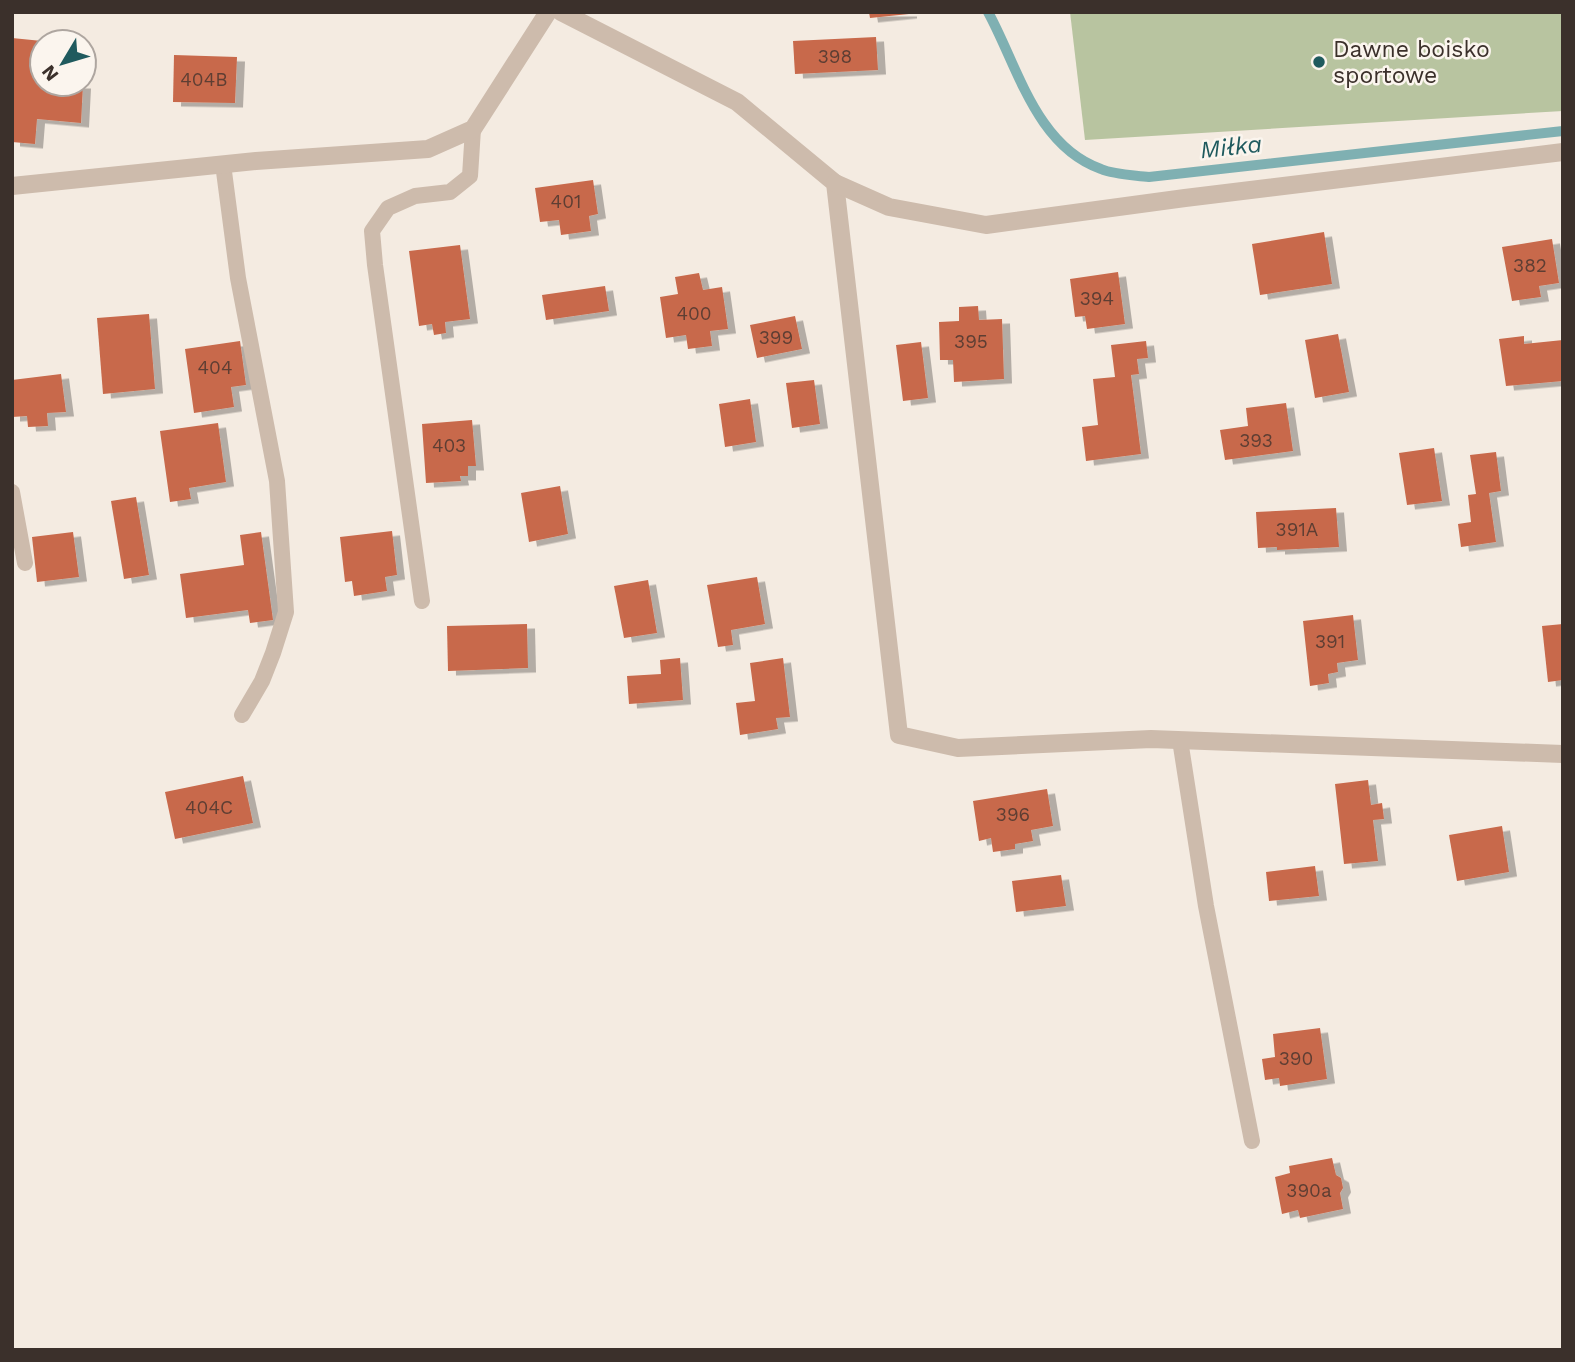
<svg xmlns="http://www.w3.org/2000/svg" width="1575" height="1362" font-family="'Work Sans',sans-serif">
<defs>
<filter id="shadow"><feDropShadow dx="8" dy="4.5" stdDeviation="0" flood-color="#0004"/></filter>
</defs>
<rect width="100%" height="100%" fill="#f4ebe1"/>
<!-- green -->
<polygon fill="#b8c4a0" points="1070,12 1563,12 1563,111 1085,140"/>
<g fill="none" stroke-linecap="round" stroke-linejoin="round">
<!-- stream -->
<path stroke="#7fb0b2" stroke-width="10" d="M988,12C1018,67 1036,146 1101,169C1115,175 1134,175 1149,177L1563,131"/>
</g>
<!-- building -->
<g fill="#c8694b" filter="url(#shadow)">
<polygon points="869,12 909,12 909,14 870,18"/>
<polygon points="876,37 878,70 795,74 793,41"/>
<polygon points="12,38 42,41 42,84 83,84 81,123 37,119 35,144 12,142"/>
<polygon points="174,55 237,57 235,103 173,102"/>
<polygon points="593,180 598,214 589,216 591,231 561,235 559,220 540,222 535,188"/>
<polygon points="1324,232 1332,284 1260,295 1252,244"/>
<polygon points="1552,239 1559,283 1539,286 1541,297 1512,301 1502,247"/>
<polygon points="460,245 470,319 445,322 446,333 434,335 432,324 419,326 409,251"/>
<polygon points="1118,272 1125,324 1087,329 1085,316 1075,317 1070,279"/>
<polygon points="699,273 703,290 722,287 728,329 710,331 712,346 688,349 686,335 666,338 660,297 678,294 675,277"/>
<polygon points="605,286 609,311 546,320 542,295"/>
<polygon points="978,306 979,320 1002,319 1004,379 954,382 953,360 940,360 939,322 959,321 959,307"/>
<polygon points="149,314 155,389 103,394 97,318"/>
<polygon points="795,316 802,349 757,358 750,325"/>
<polygon points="1338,334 1349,392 1315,398 1305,340"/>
<polygon points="1524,336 1524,344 1563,340 1563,381 1506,386 1499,339"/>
<polygon points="240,341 246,385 231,387 234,407 194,413 185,349"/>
<polygon points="1146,341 1148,358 1137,359 1139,374 1131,375 1141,454 1086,461 1082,427 1098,425 1093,379 1115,377 1111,345"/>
<polygon points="921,342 928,398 903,401 896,345"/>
<polygon points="61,374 66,412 47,413 48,426 28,427 27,416 12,417 12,380"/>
<polygon points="814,380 820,424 792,428 786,383"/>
<polygon points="750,399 756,442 725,447 719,404"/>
<polygon points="1286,403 1293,451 1225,460 1220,430 1248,426 1246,408"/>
<polygon points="472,420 476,466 468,466 468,476 460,476 461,481 426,483 422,424"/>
<polygon points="218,423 226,482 189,488 191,499 170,502 160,431"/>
<polygon points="1434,448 1442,501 1407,505 1399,453"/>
<polygon points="1496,452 1501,491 1489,493 1496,542 1461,547 1458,524 1471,522 1468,495 1476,494 1470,455"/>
<polygon points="560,486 568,534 529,542 521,493"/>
<polygon points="136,497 149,575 124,579 111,501"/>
<polygon points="1336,508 1339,547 1277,550 1277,547 1258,548 1256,512"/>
<polygon points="392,531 397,575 385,577 387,591 354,596 352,581 345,582 340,537"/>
<polygon points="73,532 79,577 37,582 32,537"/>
<polygon points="261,532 273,620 250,623 248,610 186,618 180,574 244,565 240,535"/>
<polygon points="757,577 765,624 731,630 733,645 718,647 707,585"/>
<polygon points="648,580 657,633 624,638 614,586"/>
<polygon points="1353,615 1358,660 1337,663 1338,672 1328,674 1329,683 1310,686 1303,621"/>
<polygon points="527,624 528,668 448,671 447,626"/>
<polygon points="1563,624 1563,680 1548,682 1542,626"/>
<polygon points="680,658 683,700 629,704 627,676 661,674 660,660"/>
<polygon points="783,658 790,717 776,718 778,729 740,735 736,703 755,701 750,663"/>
<polygon points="243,776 253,823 175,839 165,792"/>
<polygon points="1368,780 1371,805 1382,803 1384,819 1373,820 1378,861 1344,864 1335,784"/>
<polygon points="1047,789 1053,826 1031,830 1033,841 1015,844 1015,849 993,852 991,838 979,841 973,801"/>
<polygon points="1502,826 1509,872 1457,881 1449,835"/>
<polygon points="1315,866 1319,896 1269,901 1266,872"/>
<polygon points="1061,875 1066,906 1016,912 1012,881"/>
<polygon points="1320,1028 1327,1079 1280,1086 1279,1078 1265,1080 1262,1059 1275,1057 1273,1034"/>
<polygon points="1332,1158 1336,1175 1341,1178 1343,1188 1340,1193 1343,1209 1300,1218 1298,1210 1282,1214 1275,1177 1290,1173 1289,1166"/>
</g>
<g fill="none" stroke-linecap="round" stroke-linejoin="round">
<!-- service -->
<g stroke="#cdbbac" stroke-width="16">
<polyline points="223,164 238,278 277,481 286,612 273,653 262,681 242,715"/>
<polyline points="12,492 25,563"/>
<polyline points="422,601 375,265 372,231 388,208 415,196 450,192 470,176 473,129"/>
<polyline points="1180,740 1206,906 1252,1141"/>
</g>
<!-- minor -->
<g stroke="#cdbbac" stroke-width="18">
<polyline points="561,12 737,102 835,183 899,735 958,748 1151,739 1563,754"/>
<polyline points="835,183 889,207 986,225 1185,198 1563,152"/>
<polyline points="12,186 256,161 428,149 473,129 548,12"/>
</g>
</g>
<!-- markers -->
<circle fill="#1f5a5e" stroke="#fbf5ee" stroke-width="2.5" cx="1319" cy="62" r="7"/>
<g text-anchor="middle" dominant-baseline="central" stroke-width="5" stroke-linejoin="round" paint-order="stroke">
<!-- number labels -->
<g font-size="19" fill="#5e3e33">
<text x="835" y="56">398</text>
<text x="204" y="79">404B</text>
<text x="566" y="201">401</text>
<text x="1530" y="265">382</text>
<text x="1097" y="298">394</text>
<text x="694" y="313">400</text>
<text x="776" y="337">399</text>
<text x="971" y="341">395</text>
<text x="215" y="367">404</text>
<text x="1256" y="440">393</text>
<text x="449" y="445">403</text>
<text x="1297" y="529">391A</text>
<text x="1330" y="641">391</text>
<text x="209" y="807">404C</text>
<text x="1013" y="814">396</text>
<text x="1296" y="1058">390</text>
<text x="1309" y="1190">390a</text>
</g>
<!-- poi labels -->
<g font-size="23" fill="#3b302b" stroke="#fbf5ee" text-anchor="start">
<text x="1333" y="49">Dawne boisko<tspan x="1333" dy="26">sportowe</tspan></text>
</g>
<!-- water labels -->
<g font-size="24" font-style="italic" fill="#1f5a5e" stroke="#fbf5ee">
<text transform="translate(1231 147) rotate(-6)">Miłka</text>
</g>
</g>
<!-- border -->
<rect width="1575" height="1362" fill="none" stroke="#3b302b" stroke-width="28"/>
<!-- north arrow -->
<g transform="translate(63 63) rotate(232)"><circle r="33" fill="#fbf5ee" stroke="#aea6a0" stroke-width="2"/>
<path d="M0-5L12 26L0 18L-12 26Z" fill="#1f5a5e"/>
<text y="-10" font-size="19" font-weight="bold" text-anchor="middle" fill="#3b302b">N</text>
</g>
</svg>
